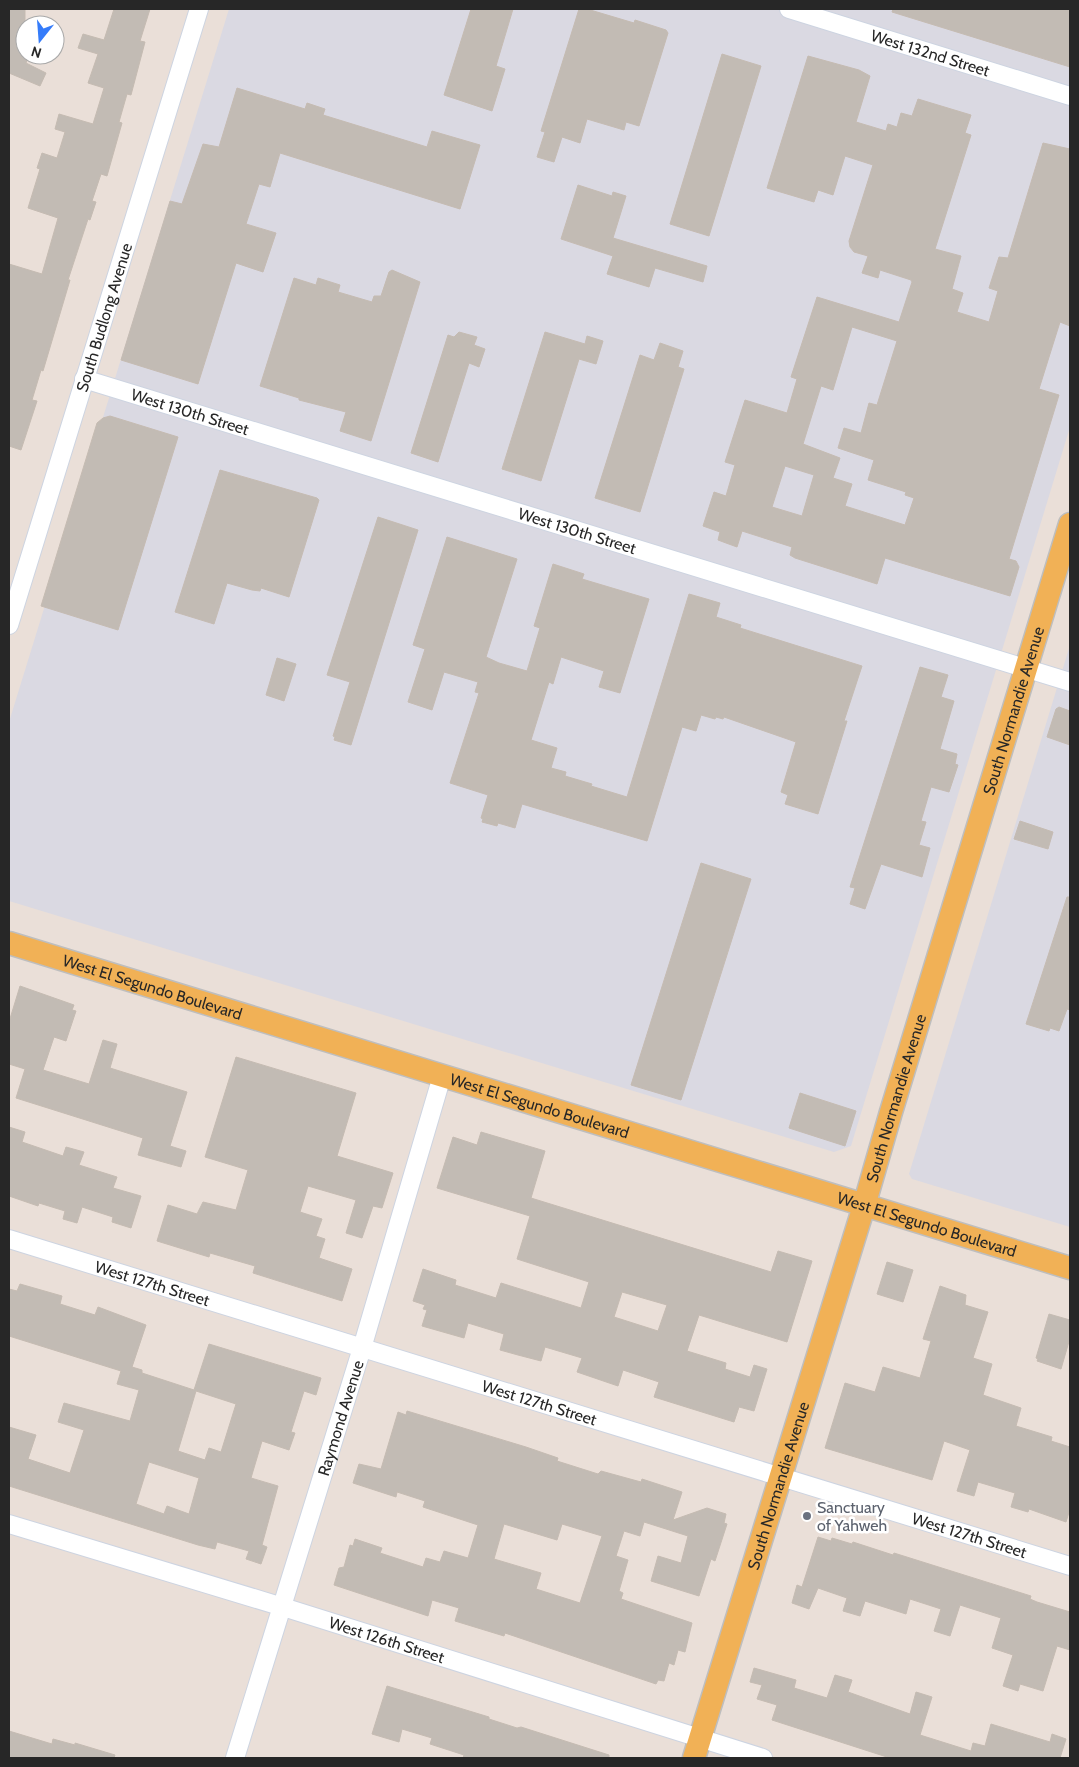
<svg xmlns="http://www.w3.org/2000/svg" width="1079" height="1767" font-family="Cabin,sans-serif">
<rect width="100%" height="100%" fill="#eadfd8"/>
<!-- industrial -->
<g fill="#dad9e2">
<polygon points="229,9 1070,9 1070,427 851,1146 834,1152 9,901 9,722"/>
<polygon points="1070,645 1070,1227 912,1179 909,1174"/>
</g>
<!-- building -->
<g fill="#c2bbb4" stroke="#c5bbb2" fill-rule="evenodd">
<polygon points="9,9 25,9 25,55 29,55 26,63 46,73 40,86 9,73"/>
<polygon points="114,9 150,9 140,41 145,42 131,95 127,94 119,122 122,123 107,176 101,174 92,201 96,202 90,220 88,219 68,280 70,280 43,371 41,370 32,400 37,401 21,450 9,446 9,264 42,274 58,218 28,208 40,169 37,168 42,153 57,158 65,132 55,129 59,114 93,124 104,88 88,83 98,54 78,48 83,34 104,40"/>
<polygon points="471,9 513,9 496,66 505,69 492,111 444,95"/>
<polygon points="579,9 587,9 634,23 635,20 666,30 668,33 639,126 626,122 624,130 587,119 580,143 562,137 554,162 537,157 545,132 541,131"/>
<polygon points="893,9 1070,9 1070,67 892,12"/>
<polygon points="722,54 761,66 709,236 670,224"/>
<path d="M808,56L859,70L870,76L856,122L886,131L888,124L897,127L901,113L912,116L918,99L971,115L965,133L971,135L935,249L961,256L952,289L963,293L957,312L989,322L998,291L989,288L999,257L1008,258L1043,143L1070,149V326L1060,322L1039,389L1059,395L1009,559L1016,561L1019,567L1010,596L885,558L877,584L795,558L790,555L792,547L742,531L737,547L726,543L718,540L720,532L703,526L714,492L726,496L735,465L725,462L745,400L787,413L797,379L791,377L817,297L899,322L912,282L911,280L880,270L878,278L862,273L868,256L854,252L850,247L849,241L873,165L845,156L833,195L818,190L814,202L767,188ZM852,327L897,341L877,405L869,403L861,433L844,428L838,448L874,460L868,480L906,492L905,495L914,498L905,525L845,506L852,484L833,478L840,458L803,444L821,386L833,390ZM785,466L814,475L802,516L772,507Z"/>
<polygon points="237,88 305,109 307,103 325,109 323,115 427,147 432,131 480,145 460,209 280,153 270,187 259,184 246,224 276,233 263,272 236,263 198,384 121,360 170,201 182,204 203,144 219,147"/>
<polygon points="578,185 612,196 613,192 626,196 613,238 707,266 703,282 655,268 649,287 607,274 613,256 561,239"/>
<polygon points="392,270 420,282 371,441 340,431 346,412 299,400 299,398 260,386 294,278 316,285 318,278 340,285 338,292 372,302 374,296 381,296 389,272"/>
<polygon points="459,332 477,337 474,345 485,349 479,367 469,363 438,462 411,453 448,335 454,337"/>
<polygon points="545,332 585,344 587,336 603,341 596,364 579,359 541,481 502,469"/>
<polygon points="660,343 683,351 678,367 684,369 640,512 595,498 640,355 654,360"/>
<polygon points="110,416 178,437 118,630 41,606 97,423 103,418"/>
<polygon points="220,470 317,498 319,500 289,597 261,588 260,591 252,590 227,583 214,624 175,612"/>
<polygon points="378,517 418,530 351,745 334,740 335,737 333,736 350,682 327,675"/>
<polygon points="447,537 517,559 486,657 499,663 527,671 540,628 534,626 553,564 584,574 582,579 649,599 620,693 599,687 604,671 561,657 553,684 549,682 544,698 531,740 557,748 551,768 566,772 565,776 592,784 591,786 627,797 689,594 720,603 716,617 741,625 740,628 862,666 844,721 847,721 818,814 785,804 788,795 781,792 796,742 724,717 723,719 716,717 715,719 701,715 696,731 682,727 647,841 522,804 515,828 498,823 497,826 482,822 483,819 481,818 488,795 450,783 479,693 475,692 478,682 444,672 432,710 408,702 425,649 413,645"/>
<polygon points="277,658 296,664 284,701 266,695"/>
<polygon points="920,667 948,675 941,697 954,701 940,749 957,754 955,764 958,765 949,792 931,787 921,821 926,822 919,845 930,848 922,877 881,864 865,909 850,904 855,888 850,887"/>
<polygon points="1059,707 1070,711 1070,745 1047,737 1056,709"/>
<polygon points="1020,821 1053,832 1048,849 1014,839"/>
<polygon points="701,863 751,879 681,1100 631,1085"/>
<polygon points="1067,897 1070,897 1070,1010 1067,1009 1059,1031 1050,1028 1049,1031 1026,1024"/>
<polygon points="20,986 74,1005 72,1010 76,1011 66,1041 54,1037 43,1070 89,1084 103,1040 117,1044 110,1068 187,1092 170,1146 186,1151 181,1167 138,1155 143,1138 16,1098 25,1069 9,1064 9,1022"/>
<polygon points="236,1057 356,1093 337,1156 393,1173 382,1208 373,1206 362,1238 346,1233 356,1200 308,1186 300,1212 322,1219 316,1236 325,1239 319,1258 352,1269 342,1301 253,1273 255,1266 210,1253 209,1257 157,1241 168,1205 197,1214 203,1202 236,1210 248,1170 205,1157"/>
<polygon points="800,1093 856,1111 845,1146 789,1128"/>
<polygon points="9,1127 25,1132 22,1142 63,1156 66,1147 84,1152 79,1165 117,1177 113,1188 141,1196 131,1228 112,1222 113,1217 82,1207 77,1223 63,1219 65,1211 39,1203 38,1206 9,1196"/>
<path d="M481,1132L545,1151L531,1198L771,1272L778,1251L812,1261L787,1342L699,1315L687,1351L726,1363L725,1369L750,1377L754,1365L767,1369L754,1411L739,1407L734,1422L654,1397L659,1382L623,1370L618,1386L577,1372L582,1358L545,1347L541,1361L518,1355L500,1350L504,1334L468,1323L464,1338L422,1326L427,1310L423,1309L425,1305L413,1301L423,1269L456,1280L455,1285L496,1298L501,1283L581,1308L589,1282L517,1259L530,1216L437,1188L453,1137L477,1145ZM622,1292L667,1305L658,1331L614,1317Z"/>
<polygon points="887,1262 913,1270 903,1302 877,1294"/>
<path d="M20,1284L62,1296L60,1304L95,1315L98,1307L146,1325L132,1367L142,1370V1373L194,1390L209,1344L321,1378L316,1395L304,1391L291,1432L295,1433L289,1450L262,1441L251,1478L278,1486L262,1545L267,1547L261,1564L246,1559L249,1551L217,1542L215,1549L198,1545L9,1486V1427L36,1435L28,1459L70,1473L84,1430L58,1422L64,1403L130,1421L139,1390L117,1384L121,1371L9,1336V1289L17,1291ZM196,1391L236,1404L221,1452L209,1448L205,1460L178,1451ZM149,1462L199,1478L189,1514L167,1506L164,1514L136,1504Z"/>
<polygon points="940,1286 966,1295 965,1305 988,1312 973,1358 992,1364 983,1395 1021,1408 1016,1426 1052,1437 1051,1441 1070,1447 1070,1509 1066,1522 1029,1509 1028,1512 1011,1507 1015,1493 978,1482 974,1496 957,1491 970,1450 944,1441 932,1480 825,1448 845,1383 875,1392 883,1367 920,1378 931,1341 923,1339"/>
<polygon points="1049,1314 1070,1320 1070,1338 1061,1369 1037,1361 1038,1359 1036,1358"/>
<path d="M407,1411L526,1447L558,1458L557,1461L598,1474L601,1471L641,1482L642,1479L682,1492L673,1520L707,1508L726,1514L724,1523L727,1524L715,1561L711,1559L699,1596L651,1581L658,1556L681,1563L688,1536L644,1522L640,1536L624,1531L616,1556L628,1560L619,1591L623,1593L621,1599L692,1623L685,1652L678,1650L674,1665L669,1663L664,1681L658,1680L656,1684L505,1633L504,1636L455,1621L459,1608L432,1600L428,1616L334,1585L339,1568L344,1567L350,1545L353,1546L355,1539L382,1548L380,1553L423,1567L426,1558L440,1562L444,1551L468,1558L478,1525L423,1507L425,1501L397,1492L396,1497L353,1483L359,1464L381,1469L398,1412L406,1415ZM504,1524L557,1540L562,1524L602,1536L580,1603L536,1589L541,1573L494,1559Z"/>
<polygon points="818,1537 831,1541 832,1538 852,1544 853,1542 893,1555 894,1553 1031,1596 1030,1599 1037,1602 1070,1612 1070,1650 1057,1646 1043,1691 1020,1684 1018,1691 1003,1686 1013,1655 992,1648 1001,1618 960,1605 950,1636 934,1631 941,1609 910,1599 906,1614 865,1601 860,1616 843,1611 847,1598 818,1588 809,1609 792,1603 797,1585 802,1587"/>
<polygon points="754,1668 796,1680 794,1688 827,1698 835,1675 852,1680 848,1692 910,1714 916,1692 932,1697 920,1735 971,1751 973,1743 985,1746 991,1724 1050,1742 1052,1734 1066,1739 1060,1758 890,1758 772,1720 777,1705 757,1699 762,1685 750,1682"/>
<polygon points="387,1686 489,1717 489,1719 517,1728 521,1727 609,1755 609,1758 463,1758 464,1755 430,1744 432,1738 402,1729 399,1742 372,1734"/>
<polygon points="9,1731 52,1744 53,1739 75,1745 75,1743 115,1755 114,1758 9,1758"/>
</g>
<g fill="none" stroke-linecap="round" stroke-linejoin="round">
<!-- minor casing -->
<g stroke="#cdd4e1" stroke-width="20">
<g id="minor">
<path id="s1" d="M789,9L1070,96"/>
<path id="s2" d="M84,379L1070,682"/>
<path id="s3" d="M9,625L199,9"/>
<path id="s4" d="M9,1239L1070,1566"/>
<path id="s5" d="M9,1524L283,1607L763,1758"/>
<path id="s6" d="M235,1758L362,1348L442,1076"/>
</g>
</g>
<!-- major casing -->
<g stroke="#bebebe" stroke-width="25">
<g id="major">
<path id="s7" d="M9,943L1070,1268"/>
<path id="s8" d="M694,1758L864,1206L891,1112L1070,524"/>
</g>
</g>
<!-- minor -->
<use href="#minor" stroke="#fff" stroke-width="18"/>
<!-- major -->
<use href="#major" stroke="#f1b156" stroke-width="22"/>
</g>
<!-- markers -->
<circle fill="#6b7280" stroke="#fff" stroke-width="2" cx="807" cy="1516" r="5"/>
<g text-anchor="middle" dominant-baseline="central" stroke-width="5" stroke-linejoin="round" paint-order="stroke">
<!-- street labels -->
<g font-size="16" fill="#272727" stroke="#fff">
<text stroke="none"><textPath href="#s1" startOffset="148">West 132nd Street</textPath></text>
<text stroke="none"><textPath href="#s3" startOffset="322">South Budlong Avenue</textPath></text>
<text stroke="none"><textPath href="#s2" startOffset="111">West 130th Street</textPath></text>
<text stroke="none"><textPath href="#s2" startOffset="516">West 130th Street</textPath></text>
<text stroke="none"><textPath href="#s8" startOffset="1095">South Normandie Avenue</textPath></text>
<text stroke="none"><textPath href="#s7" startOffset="150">West El Segundo Boulevard</textPath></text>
<text stroke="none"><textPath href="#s8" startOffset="690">South Normandie Avenue</textPath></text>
<text stroke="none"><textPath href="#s7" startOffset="555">West El Segundo Boulevard</textPath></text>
<text stroke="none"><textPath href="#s7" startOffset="960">West El Segundo Boulevard</textPath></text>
<text stroke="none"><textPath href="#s4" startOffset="150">West 127th Street</textPath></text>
<text stroke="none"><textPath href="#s4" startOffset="555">West 127th Street</textPath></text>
<text stroke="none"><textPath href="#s6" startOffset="356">Raymond Avenue</textPath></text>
<text stroke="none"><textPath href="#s8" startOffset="285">South Normandie Avenue</textPath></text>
<text stroke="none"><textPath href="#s4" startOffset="1005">West 127th Street</textPath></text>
<text stroke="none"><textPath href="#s5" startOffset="395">West 126th Street</textPath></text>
</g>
<!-- worship labels -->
<g font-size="16" fill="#5b616d" stroke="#fff" text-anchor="start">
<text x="817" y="1507">Sanctuary<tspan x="817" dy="18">of Yahweh</tspan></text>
</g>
</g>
<!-- border -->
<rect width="1079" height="1767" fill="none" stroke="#272727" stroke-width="20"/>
<!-- north arrow -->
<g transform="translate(40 40) rotate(197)"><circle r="24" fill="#ffffff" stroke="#a9a9a9"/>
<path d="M0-4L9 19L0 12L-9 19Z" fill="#357cfa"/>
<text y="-8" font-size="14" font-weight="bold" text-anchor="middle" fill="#272727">N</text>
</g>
</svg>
